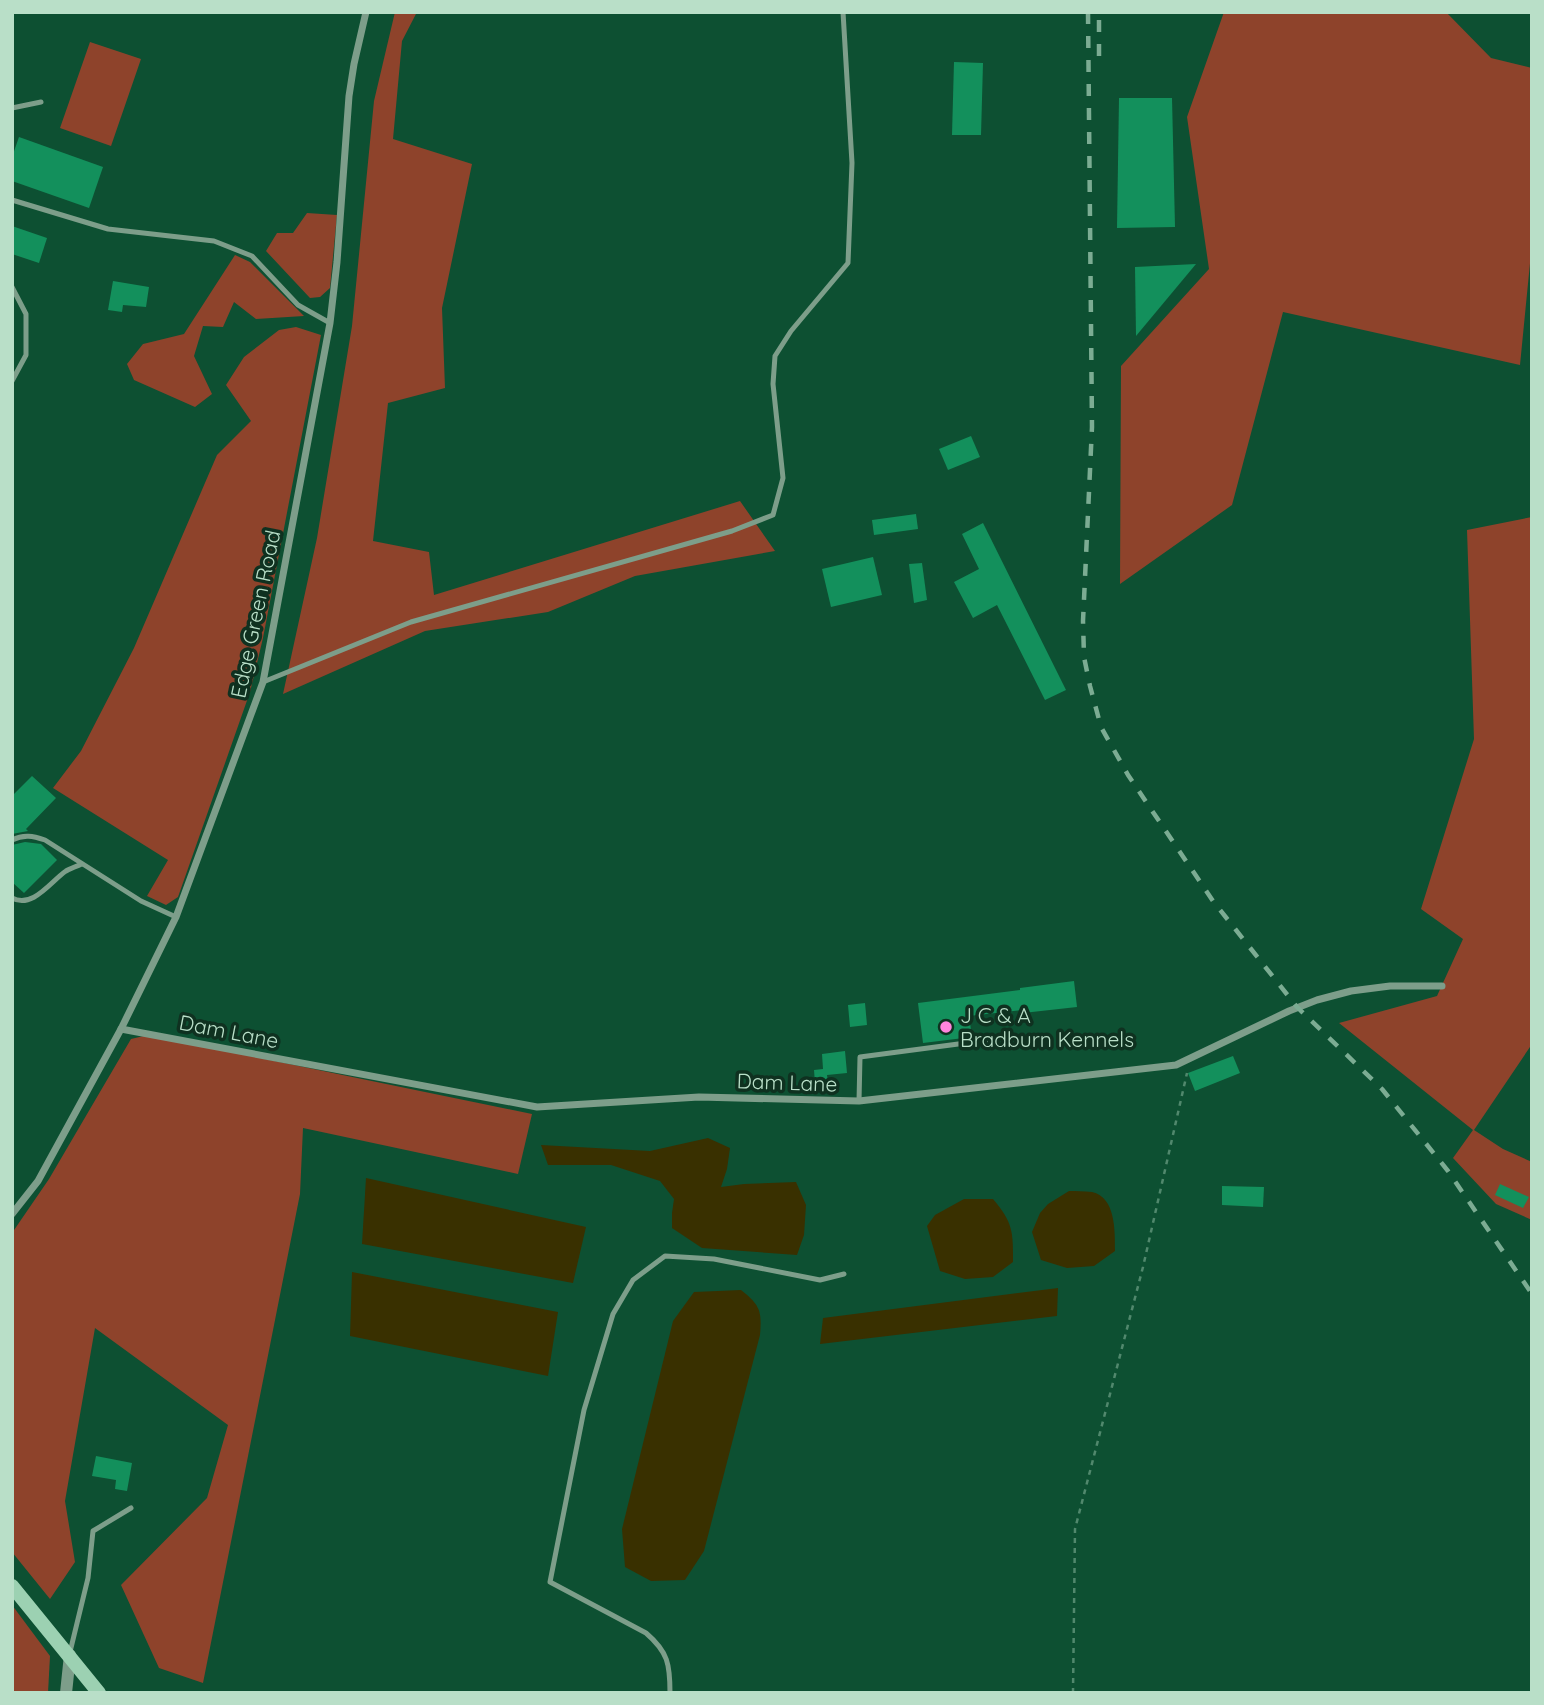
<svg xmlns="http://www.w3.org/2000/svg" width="1544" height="1705" font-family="Quicksand,sans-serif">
<rect width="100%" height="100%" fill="#0d5032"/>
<!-- green -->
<g fill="#8e432b">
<polygon points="395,12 417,12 402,41 393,139 472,164 442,308 445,388 388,403 373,541 429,552 434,595 740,501 775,551 635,576 548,612 425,631 283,694 317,538 352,326 374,101"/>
<polygon points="1224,12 1446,12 1491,58 1532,68 1532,243 1520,365 1283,312 1232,505 1120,584 1121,366 1209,269 1187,117"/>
<polygon points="90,42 141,59 111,146 60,128"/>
<polygon points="307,213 337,215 330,288 320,297 310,298 266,251 277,233 293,233"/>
<polygon points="235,255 250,262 304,316 256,319 234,302 223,327 203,326 194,356 212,394 195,407 134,380 127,364 143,344 184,334"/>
<polygon points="296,327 321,335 263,638 250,692 178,897 166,905 147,896 168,860 53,788 81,751 134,648 217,455 251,421 226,385 244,357 279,330"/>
<polygon points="1532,517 1532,1044 1474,1130 1503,1149 1532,1162 1532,1220 1496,1204 1453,1158 1473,1130 1339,1023 1437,996 1463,939 1421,909 1474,739 1467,530"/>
<polygon points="148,1035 532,1114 518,1174 303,1128 300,1194 203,1683 159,1668 121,1585 207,1498 228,1425 95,1328 65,1501 75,1562 50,1599 12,1552 12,1233 49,1179 131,1039"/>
<polygon points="12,1605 50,1656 48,1693 12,1693"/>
</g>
<!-- water -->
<g fill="#393000">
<polygon points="708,1138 730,1148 727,1169 721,1187 744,1184 796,1182 806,1205 804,1235 797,1255 702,1248 672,1228 672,1213 674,1199 660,1181 611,1165 548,1165 541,1145 650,1151"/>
<polygon points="366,1178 586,1227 573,1283 362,1244"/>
<path d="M1069,1191C1076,1191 1084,1191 1092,1192C1116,1197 1115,1232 1115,1251L1094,1266L1067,1268L1041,1260L1032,1232L1040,1213L1048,1204Z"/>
<path d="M964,1199H993C1013,1223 1013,1231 1013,1262L993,1277L965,1279L940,1271L927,1226L935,1215Z"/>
<polygon points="352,1272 558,1312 548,1376 350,1336"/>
<polygon points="1058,1288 1057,1316 820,1344 823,1318"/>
<path d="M741,1290C760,1305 762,1311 760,1335L704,1551L685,1580L651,1581L625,1567L622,1529L673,1321L694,1292Z"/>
</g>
<!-- building -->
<g fill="#13905c">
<polygon points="954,62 983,63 981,135 952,135"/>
<polygon points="1119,98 1172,98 1175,227 1117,228"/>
<polygon points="19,137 103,167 89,208 12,181 12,157"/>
<polygon points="12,226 47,238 39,263 12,254"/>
<polygon points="1196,264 1136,336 1135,267"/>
<polygon points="113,281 149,287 146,307 123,305 122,312 108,310"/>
<polygon points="971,436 980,457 948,470 939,449"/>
<polygon points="916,514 918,529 874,535 872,520"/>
<polygon points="983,523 1066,690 1045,700 997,605 973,618 954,582 979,569 962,534"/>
<polygon points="873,557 882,595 831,607 822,569"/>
<polygon points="922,563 927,600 914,603 909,564"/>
<polygon points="32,776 56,798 26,829 28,831 12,834 12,796"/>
<polygon points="25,842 41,844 57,860 24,893 12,882 12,845"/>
<polygon points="1074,981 1077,1007 1023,1013 1022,1010 969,1016 972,1037 923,1043 918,1003 1020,990 1020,988"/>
<polygon points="865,1003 867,1025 850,1027 848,1005"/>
<polygon points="845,1051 847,1073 827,1075 828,1082 815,1083 814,1070 823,1069 822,1054"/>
<polygon points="1233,1056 1240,1073 1195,1091 1188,1073"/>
<polygon points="1500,1184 1529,1197 1523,1208 1495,1195"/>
<polygon points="1222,1186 1264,1187 1263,1207 1222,1205"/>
<polygon points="96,1456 132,1463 127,1491 115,1489 116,1480 92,1476"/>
</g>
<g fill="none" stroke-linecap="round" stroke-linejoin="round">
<!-- path -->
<polyline stroke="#51886d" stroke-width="2.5" stroke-dasharray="5 5" stroke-linecap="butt" points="1073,1693 1075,1529 1143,1267 1187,1073"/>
<!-- service -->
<g stroke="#7d9e8a" stroke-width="5">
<polyline points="12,108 41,102"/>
<polyline points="12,200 108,229 214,241 252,256 298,305 330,323"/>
<polyline points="12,287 26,314 26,355 12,381"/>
<polyline points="263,682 411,622 732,531 773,515 783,478 773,384 775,356 791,331 848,263 852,163 843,12"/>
<path d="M12,840C24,834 33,836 45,840L141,901L176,917"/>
<path d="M12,898C33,909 51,881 66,871C71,868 77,866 82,864"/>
<polyline points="859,1101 860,1057 996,1039"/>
<polyline points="70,1652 88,1578 93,1531 131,1508"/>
<path d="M670,1693C670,1664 668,1652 646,1633L550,1582L584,1410L613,1314L633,1280L665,1256L714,1259L820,1280L844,1274"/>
</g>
<!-- minor -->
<g stroke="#7d9e8a" stroke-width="7">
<polyline points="121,1029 537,1107 699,1097 859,1101 1176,1065 1289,1011 1317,1000 1351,991 1390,986 1442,986"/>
<polyline points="12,1214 38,1181 121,1029 176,917 263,682 330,323 337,262 349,96 354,64 366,12"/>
</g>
<!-- tertiary -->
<polyline stroke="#7d9e8a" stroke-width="12" points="66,1693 70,1655"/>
<!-- secondary -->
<polyline stroke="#9cd1b2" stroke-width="14" points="12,1586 99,1693"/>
<!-- rail -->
<g stroke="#7cac93" stroke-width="4.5" stroke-dasharray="12 12" stroke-linecap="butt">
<polyline points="1088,12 1092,427 1083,621 1084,657 1090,686 1101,727 1128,775 1213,901 1297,1007 1382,1089 1448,1171 1532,1294"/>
<polyline points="1099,56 1099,12"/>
</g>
</g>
<!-- markers -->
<circle fill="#ff85de" stroke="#0f3120" stroke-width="2.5" cx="946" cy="1027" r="7"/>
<g text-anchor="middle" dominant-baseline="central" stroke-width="7" stroke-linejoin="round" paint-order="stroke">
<!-- street labels -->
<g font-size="21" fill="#b9dfc8" stroke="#0f3120">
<text transform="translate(255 614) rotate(-78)">Edge Green Road</text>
<text transform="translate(229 1031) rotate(11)">Dam Lane</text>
<text transform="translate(787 1082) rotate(2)">Dam Lane</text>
</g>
<!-- poi labels -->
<g font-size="21" fill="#b9dfc8" stroke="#0f3120" text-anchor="start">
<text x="960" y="1015">J C &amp; A<tspan x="960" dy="24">Bradburn Kennels</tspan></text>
</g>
</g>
<!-- border -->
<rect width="1544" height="1705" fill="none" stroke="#b9dfc8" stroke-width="28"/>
</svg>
